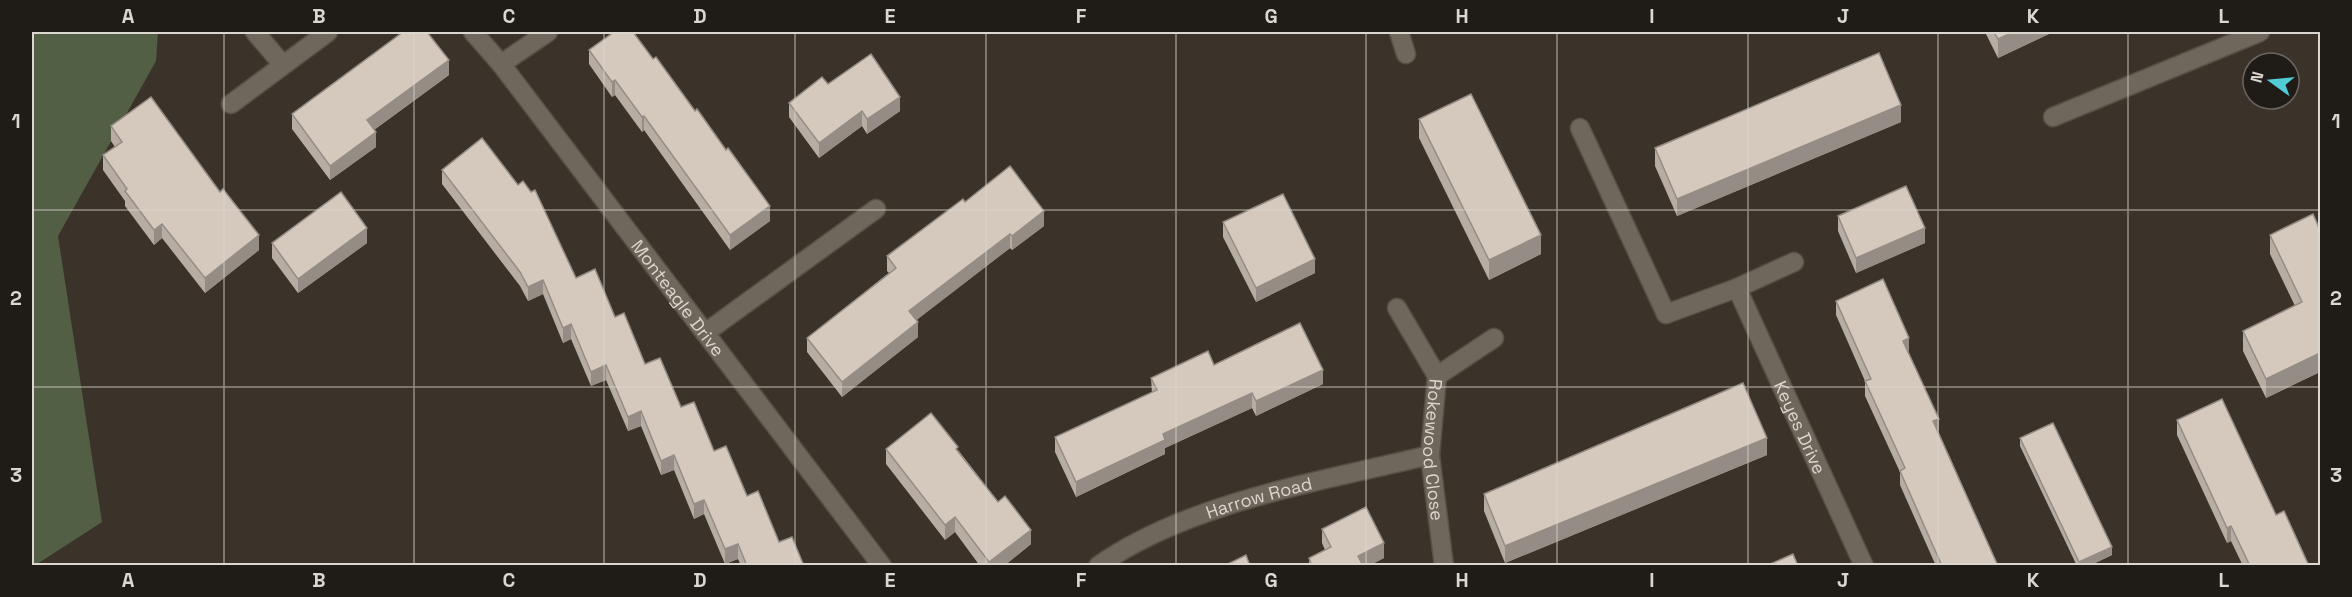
<svg xmlns="http://www.w3.org/2000/svg" width="2352" height="597" font-family="'Space Grotesk',sans-serif">
<rect width="100%" height="100%" fill="#3b3329"/>
<!-- green -->
<polygon fill="#535f44" points="32,32 158,32 156,61 58,236 102,522 34,566 32,565"/>
<g fill="none" stroke-linecap="round" stroke-linejoin="round">
<!-- service casing -->
<g stroke="#564f46" stroke-width="21">
<g id="service">
<polyline points="1399,32 1406,54"/>
<polyline points="2053,117 2260,32"/>
<polyline points="1580,128 1666,314"/>
</g>
</g>
<!-- minor casing -->
<g stroke="#564f46" stroke-width="21">
<g id="minor">
<polyline points="255,32 283,65"/>
<path id="s1" d="M473,32L501,64L882,566"/>
<polyline points="501,64 548,32"/>
<polyline points="231,104 328,32"/>
<path id="s2" d="M1737,288L1864,566"/>
<path id="s3" d="M1397,308L1437,376L1430,455L1444,566"/>
<polyline points="1666,314 1737,288 1794,262"/>
<polyline points="705,333 876,209"/>
<polyline points="1437,376 1494,338"/>
<path id="s4" d="M1098,566C1188,502 1323,481 1430,455"/>
</g>
</g>
<!-- service -->
<use href="#service" stroke="#6f675c" stroke-width="18"/>
<!-- minor -->
<use href="#minor" stroke="#6f675c" stroke-width="18"/>
</g>
<!-- wall -->
<g fill="#b7ada3">
<polygon points="1985,32 2053,32 1998,58"/>
<polygon points="589,50 770,221 730,250 644,130 642,132 615,95 612,97 589,64"/>
<polygon points="449,75 374,130 376,147 330,180 292,129 292,114"/>
<polygon points="828,84 900,111 867,134 862,126 819,158 789,117 789,103"/>
<polygon points="1419,119 1541,254 1489,280 1419,138"/>
<polygon points="1901,122 1677,216 1655,166 1655,148"/>
<polygon points="111,126 259,250 205,293 162,238 154,245 125,206 125,201 103,170 103,155 115,147 111,141"/>
<polygon points="442,170 576,278 615,317 645,364 681,407 747,496 779,542 804,566 741,566 738,559 725,564 704,514 694,519 674,470 661,475 641,426 628,431 606,380 591,386 571,339 563,343 543,294 528,301 520,286 442,184"/>
<polygon points="965,202 1044,226 1012,250 1010,248 916,320 918,337 842,397 807,352 807,338 889,273 887,271 887,256"/>
<polygon points="1838,216 1925,243 1856,273 1838,231"/>
<polygon points="1223,222 1315,273 1256,302 1223,237"/>
<polygon points="2320,230 2320,372 2266,398 2243,351 2243,331 2295,306 2270,254 2270,235"/>
<polygon points="272,243 367,243 298,293 272,258"/>
<polygon points="1836,301 1909,353 1939,433 1998,566 1936,566 1900,485 1900,472 1865,396 1865,381 1836,315"/>
<polygon points="1214,365 1323,384 1256,416 1252,408 1165,448 1165,454 1076,497 1055,452 1055,437 1152,393 1151,378"/>
<polygon points="2177,420 2276,515 2309,566 2243,566 2231,541 2227,543 2177,435"/>
<polygon points="2020,438 2112,555 2089,566 2077,566 2020,446"/>
<polygon points="886,449 958,450 1031,544 1004,566 980,566 955,532 945,540 886,464"/>
<polygon points="1767,455 1505,563 1484,511 1484,494"/>
<polygon points="1322,529 1384,558 1368,566 1309,566 1309,558 1325,550 1322,543"/>
</g>
<!-- shaded-wall -->
<g fill="#958d85">
<polygon points="2013,32 2053,32 1998,58 1998,39"/>
<polygon points="449,60 449,75 367,135 367,120"/>
<polygon points="615,80 615,95 612,97 612,82"/>
<polygon points="900,97 900,111 867,134 867,119"/>
<polygon points="1901,105 1901,122 1677,216 1677,199"/>
<polygon points="862,111 862,126 819,158 819,143"/>
<polygon points="644,116 644,130 642,132 642,117"/>
<polygon points="376,132 376,147 330,180 330,166"/>
<polygon points="770,206 770,221 730,250 730,235"/>
<polygon points="1044,211 1044,226 1012,250 1012,236"/>
<polygon points="162,224 162,238 154,245 154,230"/>
<polygon points="367,228 367,243 298,293 298,279"/>
<polygon points="1925,228 1925,243 1856,273 1856,258"/>
<polygon points="1010,234 1010,248 909,326 909,311"/>
<polygon points="259,235 259,250 205,293 205,278"/>
<polygon points="1541,235 1541,254 1489,280 1489,260"/>
<polygon points="1315,259 1315,273 1256,302 1256,288"/>
<polygon points="543,280 543,294 528,301 528,287"/>
<polygon points="918,322 918,337 842,397 842,382"/>
<polygon points="571,324 571,339 563,343 563,328"/>
<polygon points="1909,338 1909,353 1903,341"/>
<polygon points="2320,353 2320,372 2266,398 2266,379"/>
<polygon points="606,365 606,380 591,386 591,372"/>
<polygon points="1323,370 1323,384 1256,416 1256,401"/>
<polygon points="1252,393 1252,408 1165,448 1165,454 1076,497 1076,482 1163,434"/>
<polygon points="641,411 641,426 628,431 628,417"/>
<polygon points="1939,419 1939,433 1933,421"/>
<polygon points="1767,438 1767,455 1505,563 1505,546"/>
<polygon points="674,455 674,470 661,475 661,461"/>
<polygon points="704,500 704,514 694,519 694,504"/>
<polygon points="955,517 955,532 945,540 945,525"/>
<polygon points="2231,526 2231,541 2227,543 2227,528"/>
<polygon points="1031,530 1031,544 1004,566 989,566 989,562"/>
<polygon points="1384,543 1384,558 1368,566 1358,566 1358,556"/>
<polygon points="738,544 738,559 725,564 725,549"/>
<polygon points="2112,547 2112,555 2089,566 2079,566 2079,562"/>
</g>
<!-- building -->
<g fill="#d5c9be" stroke="#958d85" stroke-width="1.5">
<polygon points="403,32 427,32 449,60 367,120 376,132 330,166 292,114"/>
<polygon points="614,32 633,32 653,59 656,57 695,111 697,109 726,150 728,148 770,206 730,235 644,116 642,117 615,80 612,82 589,50"/>
<polygon points="1994,32 2013,32 1998,39"/>
<polygon points="1879,53 1901,105 1677,199 1655,148"/>
<polygon points="871,54 900,97 867,119 862,111 819,143 789,103 822,77 828,84"/>
<polygon points="1471,94 1541,235 1489,260 1419,119"/>
<polygon points="151,97 220,192 223,189 259,235 205,278 162,224 154,230 125,191 127,189 103,155 122,142 111,126"/>
<polygon points="482,138 518,185 523,181 531,192 535,190 576,278 595,269 615,317 624,313 645,364 660,358 681,407 694,402 714,451 726,446 747,496 758,491 779,542 792,537 804,566 747,566 738,544 725,549 704,500 694,504 674,455 661,461 641,411 628,417 606,365 591,372 571,324 563,328 543,280 528,287 520,272 442,170"/>
<polygon points="1010,166 1044,211 1012,236 1010,234 909,311 918,322 842,382 807,338 896,268 887,256 963,199 965,202"/>
<polygon points="1906,186 1925,228 1856,258 1838,216"/>
<polygon points="341,192 367,228 298,279 272,243"/>
<polygon points="1283,194 1315,259 1256,288 1223,222"/>
<polygon points="2313,214 2320,230 2320,353 2266,379 2243,331 2302,302 2270,235"/>
<polygon points="1883,279 1909,338 1903,341 1939,419 1933,421 1998,566 1942,566 1900,471 1905,468 1865,381 1871,379 1836,301"/>
<polygon points="1300,323 1323,370 1256,401 1252,393 1163,434 1165,440 1076,482 1055,437 1157,390 1151,378 1208,351 1214,365"/>
<polygon points="1743,383 1767,438 1505,546 1484,494"/>
<polygon points="2222,399 2276,515 2284,511 2309,566 2250,566 2231,526 2227,528 2177,420"/>
<polygon points="931,413 958,447 956,449 998,502 1005,496 1031,530 989,562 955,517 945,525 886,449"/>
<polygon points="2053,423 2112,547 2079,562 2020,438"/>
<polygon points="1366,507 1384,543 1358,556 1363,566 1312,566 1309,558 1331,547 1322,529"/>
<polygon points="1793,554 1798,566 1766,566"/>
<polygon points="1246,555 1250,566 1224,566"/>
</g>
<!-- grid -->
<path fill="none" stroke="#dbd6cf" stroke-width="1.5" stroke-opacity="0.55" d="M224,32V566M414,32V566M604,32V566M795,32V566M986,32V566M1176,32V566M1366,32V566M1557,32V566M1748,32V566M1938,32V566M2128,32V566M32,210H2320M32,387H2320"/>
<g text-anchor="middle" dominant-baseline="central" stroke-width="6" stroke-linejoin="round" paint-order="stroke">
<!-- street labels -->
<g font-size="18" fill="#dbd6cf" stroke="#1f1b17">
<text stroke="none"><textPath href="#s1" startOffset="336">Monteagle Drive</textPath></text>
<text stroke="none"><textPath href="#s2" startOffset="153">Keyes Drive</textPath></text>
<text stroke="none"><textPath href="#s3" startOffset="153">Rokewood Close</textPath></text>
<text stroke="none"><textPath href="#s4" startOffset="176">Harrow Road</textPath></text>
</g>
</g>
<!-- border -->
<rect width="2352" height="597" fill="none" stroke="#1f1b17" stroke-width="66"/>
<!-- north arrow -->
<g transform="translate(2271 81) rotate(285)"><circle r="28" fill="#1f1b17" stroke="#6a6661" stroke-width="1.5"/>
<path d="M0-4.5L10 22L0 15L-10 22Z" fill="#51ccd5"/>
<text y="-9" font-size="16" font-weight="bold" text-anchor="middle" fill="#dbd6cf">N</text>
</g>
<rect x="33" y="33" width="2286" height="531" fill="none" stroke="#dbd6cf" stroke-width="2"/>
<g font-size="20" text-anchor="middle" font-weight="bold" fill="#dbd6cf">
<text x="128" y="23">A</text>
<text x="319" y="23">B</text>
<text x="509" y="23">C</text>
<text x="700" y="23">D</text>
<text x="890" y="23">E</text>
<text x="1081" y="23">F</text>
<text x="1271" y="23">G</text>
<text x="1462" y="23">H</text>
<text x="1652" y="23">I</text>
<text x="1843" y="23">J</text>
<text x="2033" y="23">K</text>
<text x="2224" y="23">L</text>
<text x="16" y="128">1</text>
<text x="2336" y="128">1</text>
<text x="16" y="305">2</text>
<text x="2336" y="305">2</text>
<text x="16" y="482">3</text>
<text x="2336" y="482">3</text>
<text x="128" y="587">A</text>
<text x="319" y="587">B</text>
<text x="509" y="587">C</text>
<text x="700" y="587">D</text>
<text x="890" y="587">E</text>
<text x="1081" y="587">F</text>
<text x="1271" y="587">G</text>
<text x="1462" y="587">H</text>
<text x="1652" y="587">I</text>
<text x="1843" y="587">J</text>
<text x="2033" y="587">K</text>
<text x="2224" y="587">L</text>
</g>
</svg>
